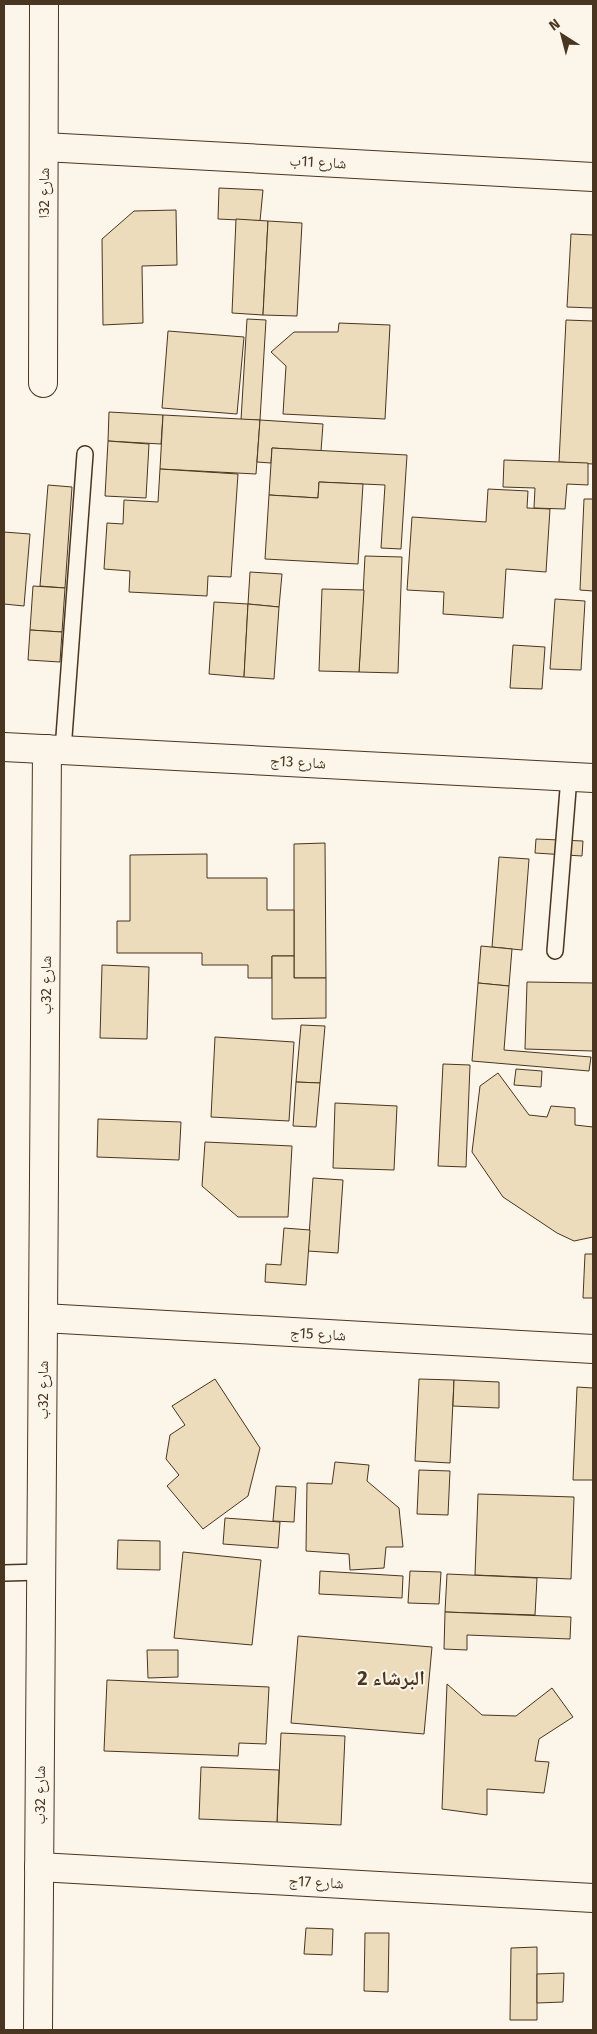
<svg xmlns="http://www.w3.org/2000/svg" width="597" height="2034" font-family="'Fira Sans','Noto Naskh Arabic',sans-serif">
<rect width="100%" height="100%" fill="#fbf6e9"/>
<!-- building -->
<g fill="#ecdcbc" stroke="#4a3520">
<polygon points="219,188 263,190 260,221 218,219"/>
<polygon points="176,210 177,265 142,266 143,323 103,325 102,239 134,211"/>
<polygon points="236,219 268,221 263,315 232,313"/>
<polygon points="268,221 302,223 297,316 263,315"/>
<polygon points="571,234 593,235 593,308 567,307"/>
<polygon points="247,319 266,320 260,420 241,420"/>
<polygon points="566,320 593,321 593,464 559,462"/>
<polygon points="339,323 390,325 385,419 283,414 286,366 271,352 294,332 338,332"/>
<polygon points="168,331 244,337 237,414 162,408"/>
<polygon points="109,412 163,415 161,444 108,441"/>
<polygon points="163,415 260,420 256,474 160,469"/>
<polygon points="260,420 323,424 321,451 272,448 271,463 257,462"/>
<polygon points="108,441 149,444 146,498 105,496"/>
<polygon points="272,448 407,455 401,549 381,548 385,485 319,482 318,498 269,495"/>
<polygon points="504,460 588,463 588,485 567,484 565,509 534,508 535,488 503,487"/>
<polygon points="160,469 238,474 231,577 208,576 207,596 129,592 130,571 104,569 107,523 123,524 124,500 158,502"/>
<polygon points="319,482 363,484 358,564 265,559 269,495 318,498"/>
<polygon points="48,485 72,487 65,588 40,586"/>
<polygon points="488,489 528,491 527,508 550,509 546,572 506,569 503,618 443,614 444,592 407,590 412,517 486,522"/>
<polygon points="584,499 593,499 593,591 580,590"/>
<polygon points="4,532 30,534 24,606 4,604"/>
<polygon points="365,556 402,557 398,673 359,672"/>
<polygon points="250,572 282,574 279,607 248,604"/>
<polygon points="33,586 65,588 62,632 30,630"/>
<polygon points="322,589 364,590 359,672 319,671"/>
<polygon points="555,599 585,601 581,670 550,669"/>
<polygon points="214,602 248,604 244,677 209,674"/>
<polygon points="248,604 279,607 274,679 244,677"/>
<polygon points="30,630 62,632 60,662 28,660"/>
<polygon points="513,645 545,647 542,689 510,688"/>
<polygon points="536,839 583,841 582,856 535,853"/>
<polygon points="325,843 326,978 294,978 294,844"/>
<polygon points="207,854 207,878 267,878 267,910 294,910 294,956 272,956 272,978 248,978 248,965 202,965 202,953 117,953 117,921 130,921 130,855"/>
<polygon points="499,857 529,859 522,950 492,947"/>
<polygon points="481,946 512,949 509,986 478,983"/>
<polygon points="272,956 294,956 294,978 326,978 326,1018 272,1019"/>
<polygon points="102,965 149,967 147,1039 100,1038"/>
<polygon points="527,982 593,983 593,1051 525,1049"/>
<polygon points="478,983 509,986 504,1050 591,1057 589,1071 472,1061"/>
<polygon points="301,1025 325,1026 320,1083 296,1082"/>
<polygon points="215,1037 294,1042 289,1121 211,1117"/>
<polygon points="443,1064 470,1065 466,1167 438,1166"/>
<polygon points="516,1069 542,1071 541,1087 514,1085"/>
<polygon points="498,1073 529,1115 547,1117 551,1106 575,1108 575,1125 593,1127 593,1237 574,1241 557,1233 503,1197 472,1152 480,1086"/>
<polygon points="296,1082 320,1083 316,1127 293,1126"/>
<polygon points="335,1103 397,1106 394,1170 333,1168"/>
<polygon points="98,1119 181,1122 179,1160 97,1157"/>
<polygon points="205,1142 292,1146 288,1217 238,1217 202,1186"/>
<polygon points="313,1178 343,1180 338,1253 308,1251"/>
<polygon points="284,1228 310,1230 306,1285 265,1282 266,1264 281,1265"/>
<polygon points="585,1254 593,1254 593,1298 583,1298"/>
<polygon points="215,1379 260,1448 248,1496 203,1529 167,1486 179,1475 166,1459 170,1435 185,1425 172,1406"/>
<polygon points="419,1379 454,1380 450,1463 415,1461"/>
<polygon points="454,1380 499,1382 499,1408 453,1406"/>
<polygon points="577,1387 593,1388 593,1480 573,1480"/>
<polygon points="335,1462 369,1465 367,1481 399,1508 403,1547 386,1547 384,1568 350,1570 349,1554 306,1551 307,1483 332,1484"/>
<polygon points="419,1470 450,1471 448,1515 417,1514"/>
<polygon points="276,1486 296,1487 294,1522 273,1521"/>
<polygon points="478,1494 574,1497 571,1579 475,1575"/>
<polygon points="225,1518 280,1522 278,1548 223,1544"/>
<polygon points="118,1540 160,1541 160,1570 117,1569"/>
<polygon points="183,1552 261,1560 252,1645 174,1638"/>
<polygon points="320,1571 403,1576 402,1598 319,1594"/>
<polygon points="410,1571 441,1572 439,1604 408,1603"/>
<polygon points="447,1574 537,1578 535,1615 445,1612"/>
<polygon points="445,1612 571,1617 570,1639 467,1635 467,1650 444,1649"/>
<polygon points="298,1636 432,1647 424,1734 291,1723"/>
<polygon points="147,1650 178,1650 178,1677 148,1678"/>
<polygon points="107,1680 269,1687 266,1744 239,1743 238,1756 104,1751"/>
<polygon points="447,1684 482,1715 516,1716 552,1688 573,1717 539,1739 535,1761 549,1762 544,1793 487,1789 487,1815 442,1809"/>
<polygon points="281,1733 345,1736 341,1825 277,1822"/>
<polygon points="201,1767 279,1770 277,1822 199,1819"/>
<polygon points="306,1928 333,1929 332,1955 304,1954"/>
<polygon points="365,1933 389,1933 388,1992 364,1991"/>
<polygon points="537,1947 537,2020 510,2020 511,1948"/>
<polygon points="564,1973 563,2002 537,2003 537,1974"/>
</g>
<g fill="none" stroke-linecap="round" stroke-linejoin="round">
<!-- service casing -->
<g stroke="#4a3520" stroke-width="18">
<g id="service">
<polyline points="63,750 85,454"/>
<polyline points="555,951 569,777"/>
<polyline points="4,1573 41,1572"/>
</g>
</g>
<!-- minor casing -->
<g stroke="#4a3520" stroke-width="30">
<g id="minor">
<polyline points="44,147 593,177"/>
<polyline points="43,383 44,4"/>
<polyline points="4,747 593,778"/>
<polyline points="43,1318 593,1349"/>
<polyline points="39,1867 593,1898"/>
<polyline points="38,2030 47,749"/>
</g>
</g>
<!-- service -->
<use href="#service" stroke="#fbf6e9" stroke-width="15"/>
<!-- minor -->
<use href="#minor" stroke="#fbf6e9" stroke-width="28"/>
</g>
<g text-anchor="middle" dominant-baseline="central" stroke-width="4" stroke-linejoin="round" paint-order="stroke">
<!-- street labels -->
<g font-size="15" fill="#4a3520" stroke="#fbf6e9">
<text transform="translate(318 162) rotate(3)">شارع 11ب</text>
<text transform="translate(44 193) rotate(-90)">شارع 32ا</text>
<text transform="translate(298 762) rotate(3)">شارع 13ج</text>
<text transform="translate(46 985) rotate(-90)">شارع 32ب</text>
<text transform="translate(318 1334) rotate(3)">شارع 15ج</text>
<text transform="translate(43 1390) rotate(-90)">شارع 32ب</text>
<text transform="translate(40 1795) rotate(-90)">شارع 32ب</text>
<text transform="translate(316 1882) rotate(3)">شارع 17ج</text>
</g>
<!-- district labels -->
<g font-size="20" font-weight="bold" fill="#4a3520" stroke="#fbf6e9">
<text x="391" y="1678">البرشاء 2</text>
</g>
</g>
<!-- border -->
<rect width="597" height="2034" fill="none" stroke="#4a3520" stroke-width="10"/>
<!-- north arrow -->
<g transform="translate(562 35) rotate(324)" stroke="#fbf6e9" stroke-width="4" paint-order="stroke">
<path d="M0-4L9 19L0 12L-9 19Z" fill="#4a3520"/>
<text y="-8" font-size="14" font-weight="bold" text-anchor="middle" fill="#4a3520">N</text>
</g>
</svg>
